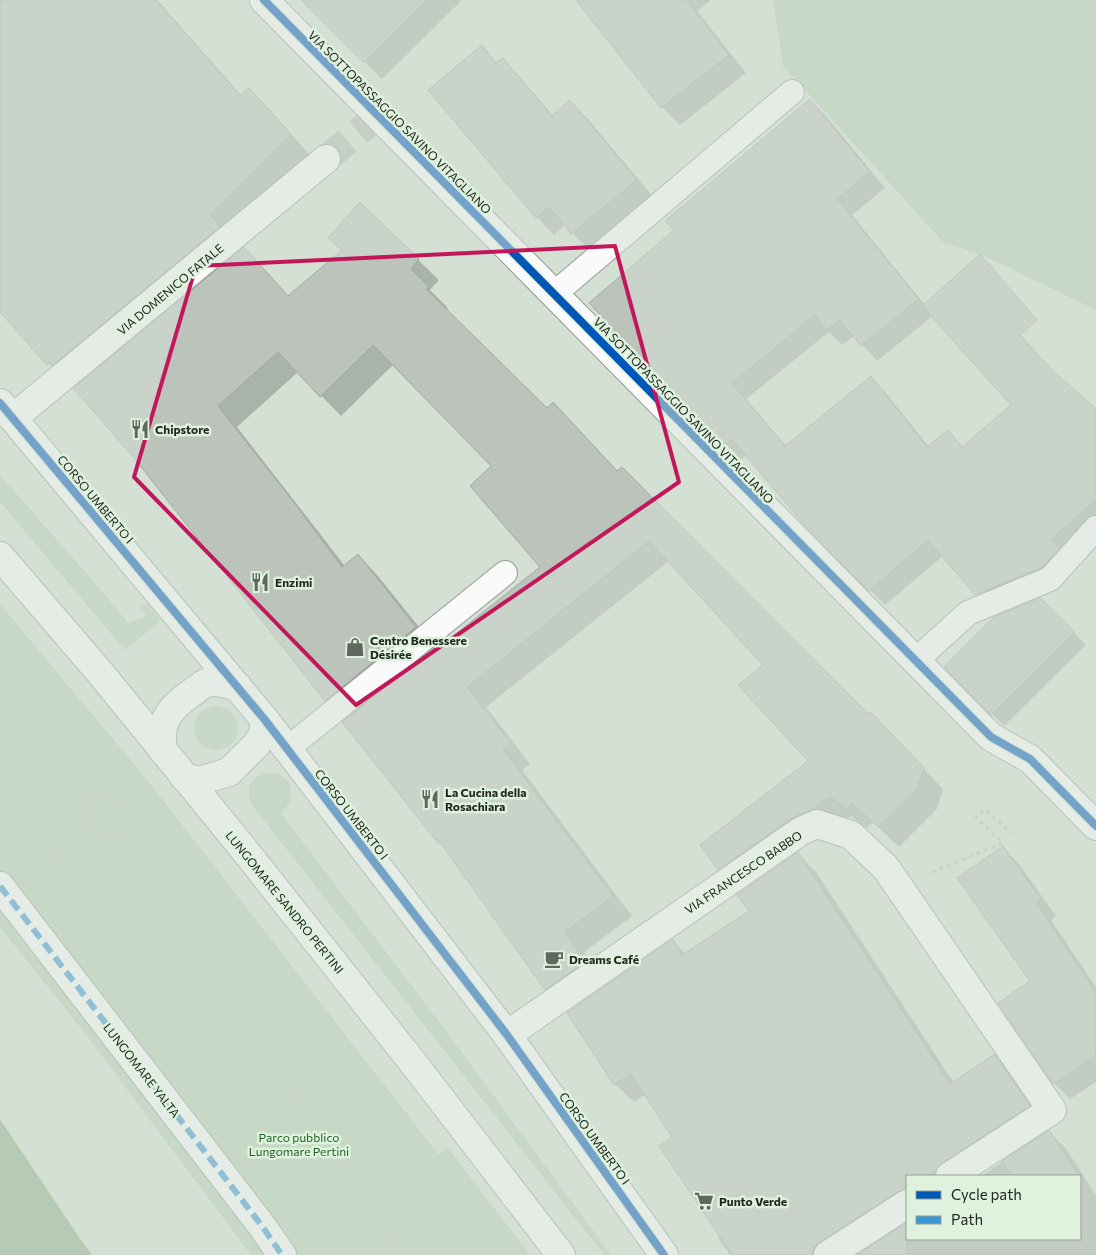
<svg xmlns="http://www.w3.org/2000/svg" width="1096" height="1255" font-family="Commissioner,sans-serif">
<rect width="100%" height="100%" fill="#d5e0d5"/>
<!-- green -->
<g fill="#b7ceb6">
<polygon points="773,0 1096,0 1096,310 980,254 944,243 783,66"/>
<polygon points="0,475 107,597 128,623 145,617 145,613 139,607 148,603 160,621 125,650 0,502"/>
<polygon points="0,604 149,782 438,1154 448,1148 530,1255 251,1255 84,1032 0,927"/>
<circle cx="216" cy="728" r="22"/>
<path d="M262,773H277L289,782C292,795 292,803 281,813L449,1035L611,1255H604L252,805C246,788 248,784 262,773Z"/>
</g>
<!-- water -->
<polygon fill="#8fb28e" points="0,1119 79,1237 92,1255 0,1255"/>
<!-- shadow -->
<g fill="#0003" fill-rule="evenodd">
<polygon points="0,0 157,0 241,95 268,108 309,154 228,235 67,383 0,310"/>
<polygon points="328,0 462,0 382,79 316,13"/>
<polygon points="577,0 711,0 697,11 746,73 680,125 662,107"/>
<polygon points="482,47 498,64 503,60 520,77 553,116 570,102 588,119 654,198 590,251 565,225 554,235 537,217 430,90"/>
<path d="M810,101L826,116L885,188L852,215L925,305L1096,411V540L991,610L943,556L885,605L807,526L747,455L741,459L652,369L675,230ZM933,316L1013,405L963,447L948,431L929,447L886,393L870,378L786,446L746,399L829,332L842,345L854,336L877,361Z"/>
<path d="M360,204L439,280L430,290L448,308L445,310L547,410L573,424L618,472L868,716L891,734L943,789L937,809L899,847L873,822L867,828L851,816L833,829L812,838L739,889L719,869L810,761L765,665L669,561L486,707L530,764L522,770L632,916L584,952L604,982L566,1009L546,989L451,854L439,842L346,720L326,700L136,458L244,249L289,297L343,251L330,238ZM394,364L493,466L541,567L438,650L429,653L436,648L378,576L358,555L345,566L237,427L298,372L341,416Z"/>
<polygon points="1040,599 1086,645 1004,726 946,667"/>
<polygon points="1003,848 1019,864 1056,916 1051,920 1096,987 1096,1082 1070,1099 1054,1083"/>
<polygon points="798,854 816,872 954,1083 995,1056 1013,1074 1047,1124 967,1176 907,1176 907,1215 845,1255 730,1255 718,1238 721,1236 674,1138 645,1095 634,1102 615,1084 672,941 686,954 751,912"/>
<polygon points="1049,1132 1067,1150 1096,1195 1096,1255 859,1255 907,1224 907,1239 1080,1239 1080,1176 981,1176"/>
</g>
<!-- building -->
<g fill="#bbc3ba" stroke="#a0a89f">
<polygon points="0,0 156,0 240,95 249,88 291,134 210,215 220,227 53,365 51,362 47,365 0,312"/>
<polygon points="301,0 427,0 364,63"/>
<polygon points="576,0 686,0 729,55 661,108"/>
<polygon points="482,45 496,63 503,58 552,116 570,100 637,180 571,234 549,207 536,218 428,90"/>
<polygon points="810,99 870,172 837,199 919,299 861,346 840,320 826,330 815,315 732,383 785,446 871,376 927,447 948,430 962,447 1011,405 922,306 980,254 1037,320 1020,335 1050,368 1096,409 1096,499 1052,539 1060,548 1042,567 975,595 928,540 869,591 806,527 732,439 725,445 651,370 589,303 674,230 665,221"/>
<polygon points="360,202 419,259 411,269 429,287 426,289 547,408 553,402 617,471 622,467 868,714 871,712 924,768 917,789 878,827 852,803 847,809 830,797 813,809 792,818 718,870 700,845 808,761 738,685 763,665 649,541 467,687 511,743 503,749 613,896 565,932 585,962 545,990 440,842 438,843 342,722 434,648 435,650 437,649 540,567 470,486 491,466 373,345 320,397 278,352 218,406 293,501 342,567 358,554 416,627 325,701 135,459 73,388 244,247 288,296 342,250 328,238"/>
<polygon points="1040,598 1075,632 991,715 944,667 994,617"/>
<polygon points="1003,846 1041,899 1036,903 1096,993 1096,1055 1053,1084 998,1003 1030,981 957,878"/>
<polygon points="798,852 950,1084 995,1054 1030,1106 942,1163 936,1171 928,1176 907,1176 907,1189 899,1191 820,1242 814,1247 812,1255 732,1255 659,1146 672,1137 631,1074 614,1085 567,1013 673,939 682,955 749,911 737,895"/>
<polygon points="1049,1130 1079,1176 1012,1176 1002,1161"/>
<polygon points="907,1222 907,1255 857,1255"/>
</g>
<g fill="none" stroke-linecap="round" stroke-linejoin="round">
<!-- street-tunnel -->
<polyline stroke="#b1bbb1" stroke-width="28" stroke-dasharray="28 14" stroke-linecap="butt" points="326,159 372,121"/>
<!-- lane casing -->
<g stroke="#949c94" stroke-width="26">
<g id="lane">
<polyline points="554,294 792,92"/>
<polyline points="915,661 968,613 1050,579 1096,528"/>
<polyline points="287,749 505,573"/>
</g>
</g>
<!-- street casing -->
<g stroke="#949c94" stroke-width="30">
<g id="street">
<polyline points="264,0 991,737 1030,759 1096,826"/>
<polyline points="0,403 265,720 507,1035 664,1255"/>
<polyline points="13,418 326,159"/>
<path d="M163,751C159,724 167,710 190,694C195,691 201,685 206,683C216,680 228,684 238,687"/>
<polyline points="184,777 199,781 229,772 257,744 263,734 265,720"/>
<polyline points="0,886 262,1226 282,1255"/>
<polyline points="507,1035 801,831 817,824 851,835 886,868 1052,1110 950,1176"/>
<polyline points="828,1255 907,1204"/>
</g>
</g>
<!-- secondary casing -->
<g stroke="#949c94" stroke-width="30">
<polyline id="secondary" points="0,556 102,675 246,852 414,1064 561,1255"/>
</g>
<!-- path -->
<g stroke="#bdc1bd" stroke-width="3" stroke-dasharray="4 4" stroke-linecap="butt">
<polyline points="0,666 16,678 47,721 58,769 67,783 80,793 95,799"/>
<circle cx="107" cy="816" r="21"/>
<polyline points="124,803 145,786"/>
<polyline points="121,833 140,873"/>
<polyline points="178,854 193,842"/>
<polyline points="932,872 1003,843 976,818 985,809 1011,833"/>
<polyline points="34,873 91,829"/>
<polyline points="322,1038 338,1024"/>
<polyline points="281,1081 346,1161 399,1250"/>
<polyline points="290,1204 407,1112"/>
</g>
<!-- lane -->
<use href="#lane" stroke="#f9faf9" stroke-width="24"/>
<!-- street -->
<use href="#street" stroke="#f9faf9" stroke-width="28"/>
<!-- secondary -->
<use href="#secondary" stroke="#f9faf9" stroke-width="28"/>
<!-- quiet -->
<polyline stroke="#3a96d5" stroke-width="6" stroke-dasharray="12 6" stroke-linecap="butt" points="0,886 262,1226 282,1255"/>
<!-- cycleway casing -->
<g stroke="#def2dd" stroke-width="11">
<g id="cycleway">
<polyline points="264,0 991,737 1030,759 1096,826"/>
<polyline points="0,403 265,720 507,1035 664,1255"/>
</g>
</g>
<!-- cycleway -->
<use href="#cycleway" stroke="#0057b8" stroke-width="8"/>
</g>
<!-- marked area -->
<path d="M0 0H1096V1255H0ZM615,246L679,482L356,705L134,477L196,266Z" fill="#d5e0d5" fill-opacity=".55" fill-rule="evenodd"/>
<path fill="none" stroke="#c2185b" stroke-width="4" stroke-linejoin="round" d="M615,246L679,482L356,705L134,477L196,266Z"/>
<!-- icons -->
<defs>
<g id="restaurant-bare" transform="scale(1.5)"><path d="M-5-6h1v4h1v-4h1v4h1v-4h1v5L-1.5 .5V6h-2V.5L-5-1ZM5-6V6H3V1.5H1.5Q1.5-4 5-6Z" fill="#5f685f" stroke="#def2dd" stroke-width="2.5" paint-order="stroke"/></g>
<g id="shop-bare" transform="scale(1.5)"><path d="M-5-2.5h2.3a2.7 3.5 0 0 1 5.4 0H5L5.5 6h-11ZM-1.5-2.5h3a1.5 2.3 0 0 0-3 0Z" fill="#5f685f" stroke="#def2dd" stroke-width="2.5" paint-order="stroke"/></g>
<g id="cafe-bare" transform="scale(1.5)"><path d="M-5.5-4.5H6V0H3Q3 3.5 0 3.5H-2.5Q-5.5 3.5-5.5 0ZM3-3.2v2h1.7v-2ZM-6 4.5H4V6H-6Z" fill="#5f685f" stroke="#def2dd" stroke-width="2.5" paint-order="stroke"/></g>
<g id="supermarket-bare" transform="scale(1.5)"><path d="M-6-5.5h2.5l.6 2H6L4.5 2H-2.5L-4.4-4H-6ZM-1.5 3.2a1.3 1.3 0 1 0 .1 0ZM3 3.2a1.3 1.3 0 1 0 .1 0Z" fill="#5f685f" stroke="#def2dd" stroke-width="2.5" paint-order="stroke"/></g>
</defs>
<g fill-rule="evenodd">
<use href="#restaurant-bare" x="140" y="429"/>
<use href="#restaurant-bare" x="260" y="582"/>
<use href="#shop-bare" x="355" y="647"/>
<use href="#restaurant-bare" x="430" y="799"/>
<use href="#cafe-bare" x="554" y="959"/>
<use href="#supermarket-bare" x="704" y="1201"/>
</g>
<g text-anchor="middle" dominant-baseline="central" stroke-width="5" stroke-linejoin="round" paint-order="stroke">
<!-- street labels -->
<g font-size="12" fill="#202720" stroke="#def2dd">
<text transform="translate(400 122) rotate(45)">VIA SOTTOPASSAGGIO SAVINO VITAGLIANO</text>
<text transform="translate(170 289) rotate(-40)">VIA DOMENICO FATALE</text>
<text transform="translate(684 410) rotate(46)">VIA SOTTOPASSAGGIO SAVINO VITAGLIANO</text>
<text transform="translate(96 499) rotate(50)">CORSO UMBERTO I</text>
<text transform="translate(352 814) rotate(52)">CORSO UMBERTO I</text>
<text transform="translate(743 872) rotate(-34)">VIA FRANCESCO BABBO</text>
<text transform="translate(285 902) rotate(51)">LUNGOMARE SANDRO PERTINI</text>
<text transform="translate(142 1070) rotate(52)">LUNGOMARE YALTA</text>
<text transform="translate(595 1138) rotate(54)">CORSO UMBERTO I</text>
</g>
<!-- poi labels -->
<g font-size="12" font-weight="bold" fill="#202720" stroke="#def2dd" text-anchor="start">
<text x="155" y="429">Chipstore</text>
<text x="275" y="582">Enzimi</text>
<text x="370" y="640">Centro Benessere<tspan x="370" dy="14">Désirée</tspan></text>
<text x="445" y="792">La Cucina della<tspan x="445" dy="14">Rosachiara</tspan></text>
<text x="569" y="959">Dreams Café</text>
<text x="719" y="1201">Punto Verde</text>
</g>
<!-- park labels -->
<g font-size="12" fill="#205f23" stroke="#def2dd">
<text x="299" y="1137">Parco pubblico<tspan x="299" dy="14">Lungomare Pertini</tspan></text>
</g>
</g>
<!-- legend -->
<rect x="906" y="1175" width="175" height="65" fill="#def2dd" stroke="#92a191"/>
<rect x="916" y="1191" width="25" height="8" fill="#0057b8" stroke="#92a191"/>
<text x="951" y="1200" font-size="15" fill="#202720">Cycle path</text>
<rect x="916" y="1216" width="25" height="8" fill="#3a96d5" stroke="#92a191"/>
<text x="951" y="1225" font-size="15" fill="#202720">Path</text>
</svg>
